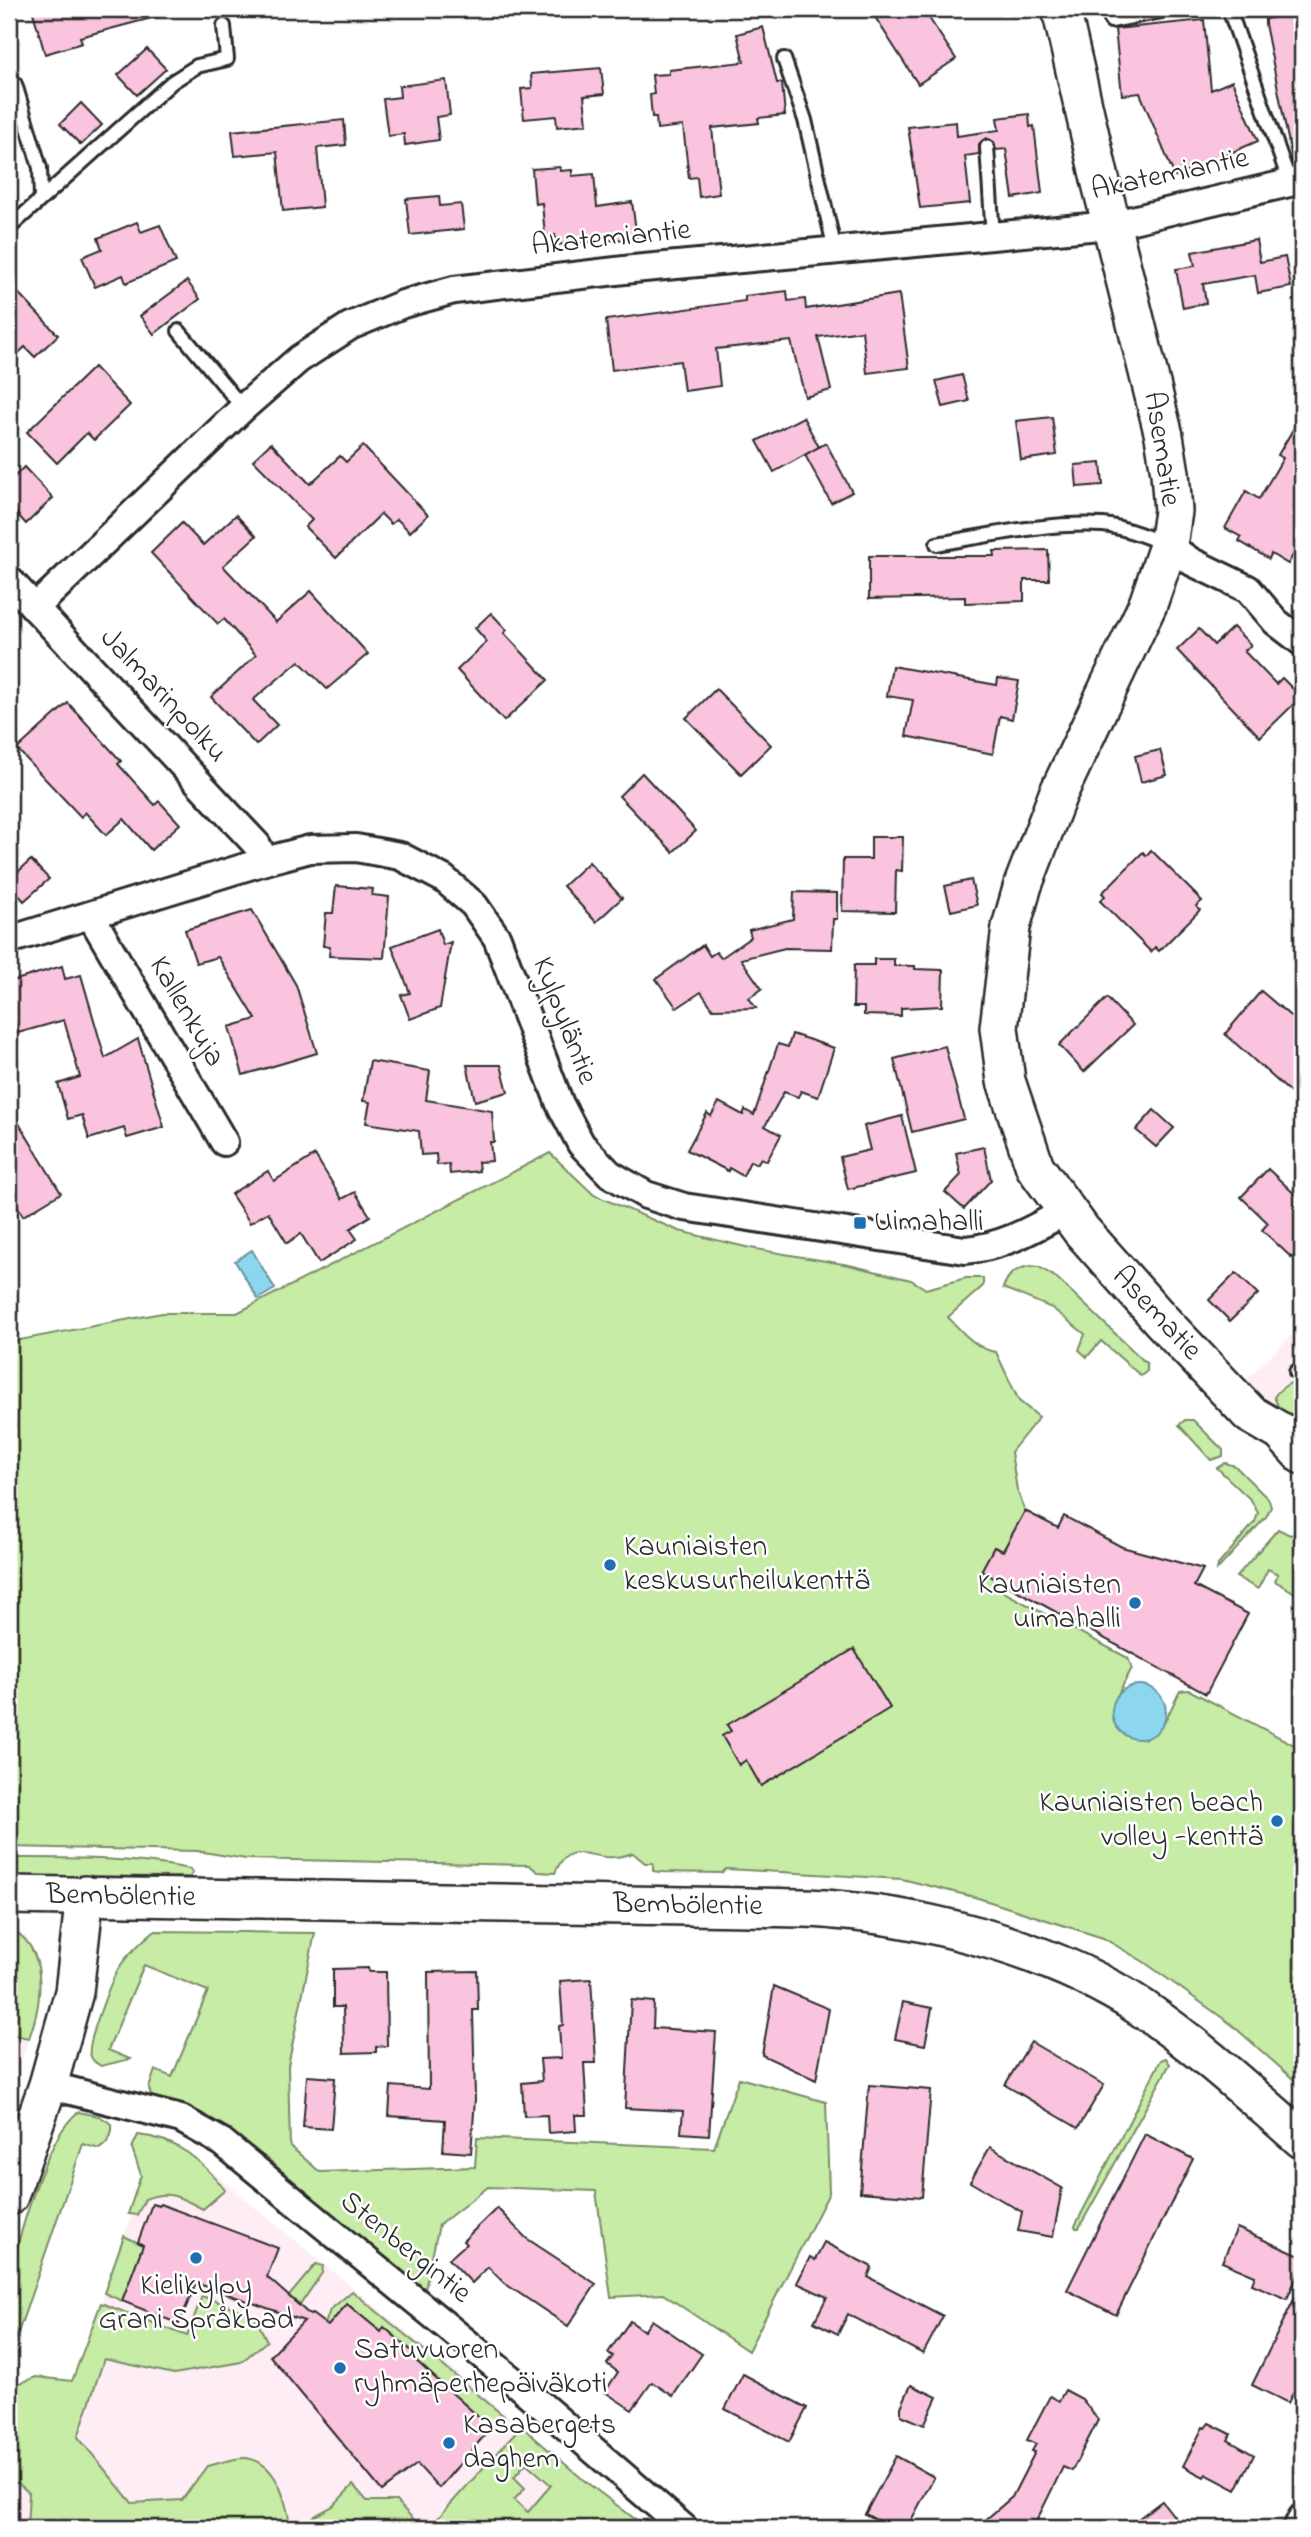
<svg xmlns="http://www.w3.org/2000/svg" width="1311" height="2537" font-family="'Indie Flower',sans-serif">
<rect width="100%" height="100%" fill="#fff"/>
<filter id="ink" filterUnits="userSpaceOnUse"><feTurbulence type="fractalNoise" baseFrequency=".0143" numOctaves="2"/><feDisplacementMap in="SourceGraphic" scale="14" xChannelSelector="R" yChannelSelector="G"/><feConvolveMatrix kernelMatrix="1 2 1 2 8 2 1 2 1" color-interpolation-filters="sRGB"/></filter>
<g filter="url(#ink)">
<!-- built -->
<g fill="#feedf5">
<polygon points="1302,1325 1302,1431 1243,1383"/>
<polygon points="9,1928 17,1932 33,1952 40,1974 34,2025 9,2095"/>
<polygon points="138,2135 157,2137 180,2148 206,2167 521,2426 507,2443 552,2485 528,2512 512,2528 291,2528 287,2503 207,2466 182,2500 132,2503 78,2437 120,2311 101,2303 131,2216 128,2214 141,2175 132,2148"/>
<polygon points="9,2483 18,2483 29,2493 27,2528 9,2528"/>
</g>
<!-- green -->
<g fill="#c7eca5" stroke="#798c68" stroke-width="2" fill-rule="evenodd">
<path d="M550,1153L594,1195L679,1231L750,1248L849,1265L911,1280L926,1289L966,1278H983V1286L948,1317C961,1331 977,1350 996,1352L1019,1401L1039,1417L1011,1452L1017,1490L1025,1511L1003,1551L994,1547L982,1571L999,1580L996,1588L1128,1658L1132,1668L1116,1698L1114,1720L1124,1734L1163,1725L1180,1691L1189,1690L1302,1749V2087L1231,2024L1144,1962L1103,1938L978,1898L902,1879L726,1869L722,1873L659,1872L653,1871V1863H645L633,1853C624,1856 614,1858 605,1857C581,1854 567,1844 555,1873L538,1872L529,1865L246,1859L197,1851L9,1847V1342L162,1313H237Z"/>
<path d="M1030,1266L1039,1267L1058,1279L1147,1364V1371L1141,1376L1101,1341L1087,1357L1079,1350L1085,1334L1052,1308L1003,1288C1008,1274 1015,1269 1030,1266Z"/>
<path d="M1302,1380V1421L1298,1423L1279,1408L1274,1397C1280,1388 1291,1381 1302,1380Z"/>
<polygon points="1185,1420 1193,1420 1223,1450 1223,1456 1211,1460 1179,1425"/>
<polygon points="1225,1463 1235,1466 1269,1500 1271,1507 1266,1517 1217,1570 1218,1565 1255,1522 1258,1513 1251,1500 1217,1468"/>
<polygon points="1278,1529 1290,1535 1302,1532 1302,1597 1275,1581 1278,1574 1268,1569 1258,1589 1236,1577"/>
<path d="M9,1858C70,1858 130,1857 190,1869L193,1872L190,1877L9,1876Z"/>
<path d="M9,1928C50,1947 42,2003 29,2038L9,2034Z"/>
<path d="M154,1931L315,1933L288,2066L290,2146L320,2172L475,2167L477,2138L714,2148L739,2078L826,2102L829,2193L748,2351L663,2294L611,2297L596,2191L488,2187L439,2225L424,2294L268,2159L190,2112L152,2100L149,2088L155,2070L172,2077L208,1991L144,1965L108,2050L130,2059L101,2066C96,2063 92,2061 90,2054C87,2043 112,1977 120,1966C129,1953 141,1942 154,1931Z"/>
<polygon points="1166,2058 1170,2064 1079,2228 1076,2228 1075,2226 1161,2060"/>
<path d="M78,2112L99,2116L112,2124C113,2135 109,2143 99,2149L83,2144L9,2359C9,2335 5,2308 9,2284C17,2241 45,2138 78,2112Z"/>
<path d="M138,2135C176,2138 203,2161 225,2190L203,2209C180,2198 171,2189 145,2199L137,2215L128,2214L141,2175L132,2148Z"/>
<polygon points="124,2236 143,2245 122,2301 104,2293"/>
<polygon points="316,2264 323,2266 322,2273 300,2305 289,2296"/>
<polygon points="352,2291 504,2416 491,2428 413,2358 415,2353 385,2328 381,2332 347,2304 328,2326 325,2324 330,2310"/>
<path d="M202,2296L254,2315L267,2341L241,2362L174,2374L104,2359L78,2437L132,2503L182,2500L207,2466C218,2464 234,2457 246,2458C278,2462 286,2502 291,2528H27L29,2493L18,2483H9V2387L36,2377L72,2381L101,2303L187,2336Z"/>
<path d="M521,2426L586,2482L647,2528H429ZM526,2463L551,2485L528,2512L514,2500L525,2488L514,2477Z"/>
<polygon points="353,2485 367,2501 396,2501 422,2528 293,2528 333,2506"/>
</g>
<!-- water -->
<g fill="#8dd7ee" stroke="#6692a0" stroke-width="2">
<polygon points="252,1250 275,1289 258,1299 235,1261"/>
<circle cx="1139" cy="1712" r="27"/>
</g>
<!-- building -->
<g fill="#fac4df" stroke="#2b2b2b" stroke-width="2">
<polygon points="32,9 158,9 159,16 80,37 82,43 45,54"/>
<polygon points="888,9 923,9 956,59 918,84 875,17"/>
<polygon points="1302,12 1302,163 1293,164 1265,24 1265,19"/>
<polygon points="1204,20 1211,90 1232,81 1258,141 1175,177 1140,93 1122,95 1115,29"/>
<polygon points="763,27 777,83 782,83 785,115 758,118 759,123 712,128 719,194 699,197 697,177 689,178 683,126 657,129 656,117 652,117 650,95 654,94 652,75 669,74 669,70 744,62 737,34"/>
<polygon points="147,49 166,69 137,95 118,75"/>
<polygon points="601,68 604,94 584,96 587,124 557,127 556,116 524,119 521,89 532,88 531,74"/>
<polygon points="446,80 450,115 436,117 439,140 405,145 404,134 388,136 383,99 400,97 399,86"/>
<polygon points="81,103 102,125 81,145 60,124"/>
<polygon points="1029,114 1030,127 1034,126 1042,193 1013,198 1006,149 996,150 994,142 986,138 979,144 979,154 965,156 970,203 920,208 908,127 956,122 957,136 999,130 997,118"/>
<polygon points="344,120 346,145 317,148 322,207 283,211 277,152 235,156 232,131"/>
<polygon points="560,167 560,171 572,170 572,176 594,174 597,207 632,202 637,238 556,245 555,235 545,236 542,203 535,204 532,169"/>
<polygon points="439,196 440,206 461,204 464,229 410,235 406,199"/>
<polygon points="137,222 141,232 160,225 176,262 126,283 123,275 95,287 82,257 102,249 98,238"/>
<polygon points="1256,240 1260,262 1285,257 1291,287 1258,293 1255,275 1203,284 1206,303 1183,308 1176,269 1195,266 1192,252"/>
<polygon points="187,281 200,299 154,334 140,316"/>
<polygon points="9,283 58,335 35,357 25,347 9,362"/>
<polygon points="787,291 788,301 805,299 806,309 899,294 909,368 867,373 862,331 818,337 831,390 805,397 791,341 716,349 720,386 684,391 680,361 612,370 606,320 745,301 745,296"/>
<polygon points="94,367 130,405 94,440 87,433 57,463 27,432"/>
<polygon points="962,375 969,401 943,407 936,381"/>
<polygon points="1302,414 1302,539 1288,564 1271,554 1269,559 1239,541 1241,537 1225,528 1246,491 1259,499 1283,458 1278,455"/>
<polygon points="803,417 819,447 774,472 757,441"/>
<polygon points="1052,417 1057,455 1021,460 1016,421"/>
<polygon points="271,443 310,484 340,456 346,462 363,446 428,515 410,532 397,519 391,524 381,514 336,558 305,527 312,520 253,460"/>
<polygon points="826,443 852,492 831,503 805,455"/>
<polygon points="1101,463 1103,485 1077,487 1075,465"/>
<polygon points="24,467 53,498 26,524 9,505 9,482"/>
<polygon points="236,515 256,536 223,566 276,622 311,591 368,654 327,689 299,661 253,700 277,725 256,745 211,697 256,655 224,619 218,624 151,553 182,523 203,545"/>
<polygon points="1048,550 1049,580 1024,580 1024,601 965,603 965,597 869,599 869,556 995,556 994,551"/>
<polygon points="491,613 507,630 504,633 548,680 504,721 457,670 487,642 475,628"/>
<polygon points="1233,627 1251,645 1244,651 1276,684 1282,678 1301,697 1260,737 1177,650 1199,629 1214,645"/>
<polygon points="892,666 997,685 998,678 1019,681 1012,719 1000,716 993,754 906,736 913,700 887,696"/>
<polygon points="716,689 771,745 741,774 686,718"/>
<polygon points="68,703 121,761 118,764 155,805 159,801 180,824 151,850 124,819 106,835 85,812 81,817 17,749"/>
<polygon points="1160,750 1167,775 1141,782 1135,756"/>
<polygon points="642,773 696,831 673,852 619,796"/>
<polygon points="871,837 903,837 902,871 896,870 895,912 842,911 843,859 871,859"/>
<polygon points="1151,850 1202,901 1196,906 1200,910 1159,951 1155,947 1151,952 1100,901 1105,896 1102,893 1143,852 1146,856"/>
<polygon points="31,860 49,879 24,901 9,884 9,880"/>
<polygon points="589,862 622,898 596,922 563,886"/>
<polygon points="971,880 977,905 951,911 945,886"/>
<polygon points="336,886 373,889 372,895 389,897 384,958 329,956 330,947 323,946 326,913 333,913"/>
<polygon points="794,892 837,893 837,919 833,919 832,949 785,948 741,959 762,989 749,998 756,1008 713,1009 701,992 677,1008 656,979 703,945 710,956 716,952 721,958 751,937 749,930 793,919"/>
<polygon points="252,910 296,985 317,1053 243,1075 229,1027 256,1019 218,957 196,963 185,930"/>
<polygon points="438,929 443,945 451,942 440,1008 410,1019 401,995 410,993 392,946"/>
<polygon points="874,959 894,959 894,966 915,966 915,969 943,970 942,1006 901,1008 901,1016 864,1015 864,1007 853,1007 854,965 874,965"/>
<polygon points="62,966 65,979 81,975 105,1058 138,1039 164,1127 127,1138 124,1128 89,1139 82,1115 68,1119 58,1084 80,1077 64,1020 18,1033 9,999 9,982"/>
<polygon points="1261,991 1302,1026 1302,1103 1225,1034"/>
<polygon points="1107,998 1133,1025 1084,1072 1059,1045"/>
<polygon points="792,1034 834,1048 818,1097 801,1091 798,1097 784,1092 765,1126 781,1135 767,1161 761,1158 757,1164 750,1161 743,1176 729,1168 728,1171 687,1150 707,1113 711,1116 719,1102 743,1115 745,1110 754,1115 778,1044 788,1047"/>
<polygon points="945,1046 964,1119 912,1132 894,1059"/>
<polygon points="370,1061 430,1071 426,1100 492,1111 494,1142 490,1142 492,1161 478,1162 479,1171 450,1174 449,1164 437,1165 436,1154 421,1155 419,1131 366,1123 370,1102 363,1101"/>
<polygon points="467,1065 501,1065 508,1092 475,1101"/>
<polygon points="9,1107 61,1193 23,1216 17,1205 9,1210"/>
<polygon points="1154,1110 1174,1128 1156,1147 1136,1130"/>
<polygon points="902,1116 916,1173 848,1189 840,1157 870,1150 864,1126"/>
<polygon points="984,1147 991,1180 964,1209 945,1192 961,1175 956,1153"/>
<polygon points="315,1155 342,1199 355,1192 370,1216 350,1229 357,1239 319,1263 301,1234 287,1243 268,1212 250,1223 231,1194 268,1171 274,1181"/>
<polygon points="1268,1169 1302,1201 1302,1247 1292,1258 1262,1230 1268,1223 1241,1197"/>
<polygon points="1236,1273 1258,1294 1230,1321 1209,1300"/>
<polygon points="1025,1511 1058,1528 1064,1516 1122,1547 1203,1569 1194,1586 1248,1614 1206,1694 981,1571 994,1547 1003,1551"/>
<polygon points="854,1649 890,1708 761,1786 746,1760 739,1765 722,1736 731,1731 727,1725"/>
<polygon points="368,1968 369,1972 386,1972 387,2046 376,2047 376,2052 344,2053 343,2007 333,2007 333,1969"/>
<polygon points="477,1971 478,2010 473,2010 475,2099 471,2153 443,2151 445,2120 389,2116 391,2086 429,2089 428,1972"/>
<polygon points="591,1979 596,2063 584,2063 587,2115 575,2115 576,2131 548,2133 547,2115 524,2116 522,2083 542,2081 540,2059 561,2058 559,2026 563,2025 560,1981"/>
<polygon points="774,1986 829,2009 816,2080 762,2055"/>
<polygon points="631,2000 654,2002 653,2028 716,2032 709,2135 681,2133 683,2111 625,2108"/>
<polygon points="903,2002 932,2008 925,2045 895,2039"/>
<polygon points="1031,2042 1104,2085 1078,2128 1005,2085"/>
<polygon points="307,2076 335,2078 331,2129 303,2127"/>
<polygon points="869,2085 931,2090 922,2197 860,2192"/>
<polygon points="1145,2134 1193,2159 1116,2315 1067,2290"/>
<polygon points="990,2147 1062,2188 1053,2237 1018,2231 1022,2212 970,2182"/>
<polygon points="152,2204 159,2206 160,2204 278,2248 267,2277 310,2315 312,2314 328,2326 347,2304 381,2332 384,2327 415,2354 413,2358 491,2428 439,2488 417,2464 382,2491 270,2356 304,2321 196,2283 179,2324 122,2301 143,2245 138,2242"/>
<polygon points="497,2208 526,2238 596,2284 568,2326 504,2283 488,2267 472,2283 449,2259 466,2244 463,2241"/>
<polygon points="1237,2228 1302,2257 1302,2265 1287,2299 1252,2284 1255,2276 1222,2262"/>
<polygon points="824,2242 872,2267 868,2277 943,2316 923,2354 848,2314 838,2334 814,2322 827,2297 797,2283 810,2257 815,2260"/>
<polygon points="1302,2283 1302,2374 1288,2403 1252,2385"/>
<polygon points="652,2320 702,2354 673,2396 652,2382 632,2410 605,2392 618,2372 607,2364 613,2356 608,2353 630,2321 644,2331"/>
<polygon points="743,2374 807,2408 789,2442 725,2409"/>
<polygon points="911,2385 937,2397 924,2425 901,2415 901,2407"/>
<polygon points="1065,2390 1082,2399 1098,2420 1072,2471 1063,2467 1033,2528 976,2528 1012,2497 1035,2452 1032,2451 1036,2444 1027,2440 1050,2396 1059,2401"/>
<polygon points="1209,2423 1231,2434 1228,2440 1254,2455 1236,2490 1206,2474 1204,2477 1183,2466 1203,2427 1205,2428"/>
<polygon points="896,2456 934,2477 907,2528 891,2528 865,2514"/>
<polygon points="1162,2501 1183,2528 1126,2528"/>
</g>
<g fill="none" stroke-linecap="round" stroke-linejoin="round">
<!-- lane casing -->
<g stroke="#2b2b2b" stroke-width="18">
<g id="lane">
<polyline points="1229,9 1290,183"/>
<polyline points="1111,21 1167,10 1193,9"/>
<polyline points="784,59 805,120 835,250"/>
<polyline points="15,84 40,168 41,199"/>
<polyline points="987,147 993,237"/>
<polyline points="9,228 172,82 197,66 227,59 224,26"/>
<polyline points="179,331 243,408"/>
<path d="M937,544C991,535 1047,522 1103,525C1123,527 1146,536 1165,544"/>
<polyline points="1296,1372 1302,1373"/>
</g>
</g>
<!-- street casing -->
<g stroke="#2b2b2b" stroke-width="32">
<g id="street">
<polyline points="1168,546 1192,562 1248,589 1276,622 1302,642"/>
<polyline points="9,580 257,845 265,861"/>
<polyline points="35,608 243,408 299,359 350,326 403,304 454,290 633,269 1111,225 1302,180"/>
<polyline points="91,916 224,1142"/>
<path d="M9,940L265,861L310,849L356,848L400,856L444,879L474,905L497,938L560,1104L581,1144L610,1174L646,1195L684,1207L965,1250C1003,1247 1033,1229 1066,1211"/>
<polyline points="48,2085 181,2119 222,2142 511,2379 684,2528"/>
<polyline points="1297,2528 1302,2518"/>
</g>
</g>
<!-- secondary casing -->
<g stroke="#2b2b2b" stroke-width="42">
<g id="secondary">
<polyline points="1061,9 1100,179 1164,436 1170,473 1173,511 1168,546 1148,604 1058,794 1023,885 1011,927 999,1028 1006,1081 1035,1167 1081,1230 1161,1320 1250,1414 1281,1432 1302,1455"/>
<path d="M9,1895L750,1907C778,1908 807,1907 835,1910C935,1918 1058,1952 1142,2008C1199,2047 1250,2094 1302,2139"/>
<polyline points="9,2196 48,2085 74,1992 85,1895"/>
</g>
</g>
<!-- lane -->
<use href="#lane" stroke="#fff" stroke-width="12"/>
<!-- street -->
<use href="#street" stroke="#fff" stroke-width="26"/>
<!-- secondary -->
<use href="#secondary" stroke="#fff" stroke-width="37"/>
</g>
</g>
<!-- markers -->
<g fill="#1f6fb2" stroke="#fff" stroke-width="2.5">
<rect x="853" y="1216" width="14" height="14" rx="3.5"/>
<circle cx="610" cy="1565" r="7"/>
<circle cx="1135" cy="1603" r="7"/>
<circle cx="1277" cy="1821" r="7"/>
<circle cx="196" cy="2258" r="7"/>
<circle cx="340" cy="2368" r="7"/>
<circle cx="449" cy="2443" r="7"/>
</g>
<g text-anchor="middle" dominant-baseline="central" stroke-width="5" stroke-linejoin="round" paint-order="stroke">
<!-- street labels -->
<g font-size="30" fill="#2b2b2b" stroke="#fff">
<text transform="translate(1170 175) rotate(-12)">Akatemiantie</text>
<text transform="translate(611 239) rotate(-6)">Akatemiantie</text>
<text transform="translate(1161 449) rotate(81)">Asematie</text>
<text transform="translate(163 696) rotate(47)">Jalmarinpolku</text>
<text transform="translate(186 1012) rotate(60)">Kallenkuja</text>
<text transform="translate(564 1021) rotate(69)">Kylpyläntie</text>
<text transform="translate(1156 1314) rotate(47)">Asematie</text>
<text transform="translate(121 1897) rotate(1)">Bembölentie</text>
<text transform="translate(688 1906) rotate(1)">Bembölentie</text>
<text transform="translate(405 2248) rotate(39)">Stenbergintie</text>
</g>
<!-- poi labels -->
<g font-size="30" fill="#2b2b2b" stroke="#fff" text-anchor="start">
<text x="874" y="1223">Uimahalli</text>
<text x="624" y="1548">Kauniaisten<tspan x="624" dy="34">keskusurheilukenttä</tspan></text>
<text x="1121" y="1586" text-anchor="end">Kauniaisten<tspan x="1121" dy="34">uimahalli</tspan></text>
<text x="1263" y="1804" text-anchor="end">Kauniaisten beach<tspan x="1263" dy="34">volley -kenttä</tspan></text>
<text x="196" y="2287" text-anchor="middle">Kielikylpy<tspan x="196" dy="34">Grani Språkbad</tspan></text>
<text x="354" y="2351">Satuvuoren<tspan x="354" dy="34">ryhmäperhepäiväkoti</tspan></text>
<text x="463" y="2426">Kasabergets<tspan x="463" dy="34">daghem</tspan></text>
</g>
</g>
<!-- margin -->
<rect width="1311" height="2537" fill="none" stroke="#fff" stroke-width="35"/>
<rect x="18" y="18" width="1276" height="2502" fill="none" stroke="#2b2b2b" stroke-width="2.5" filter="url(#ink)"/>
</svg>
